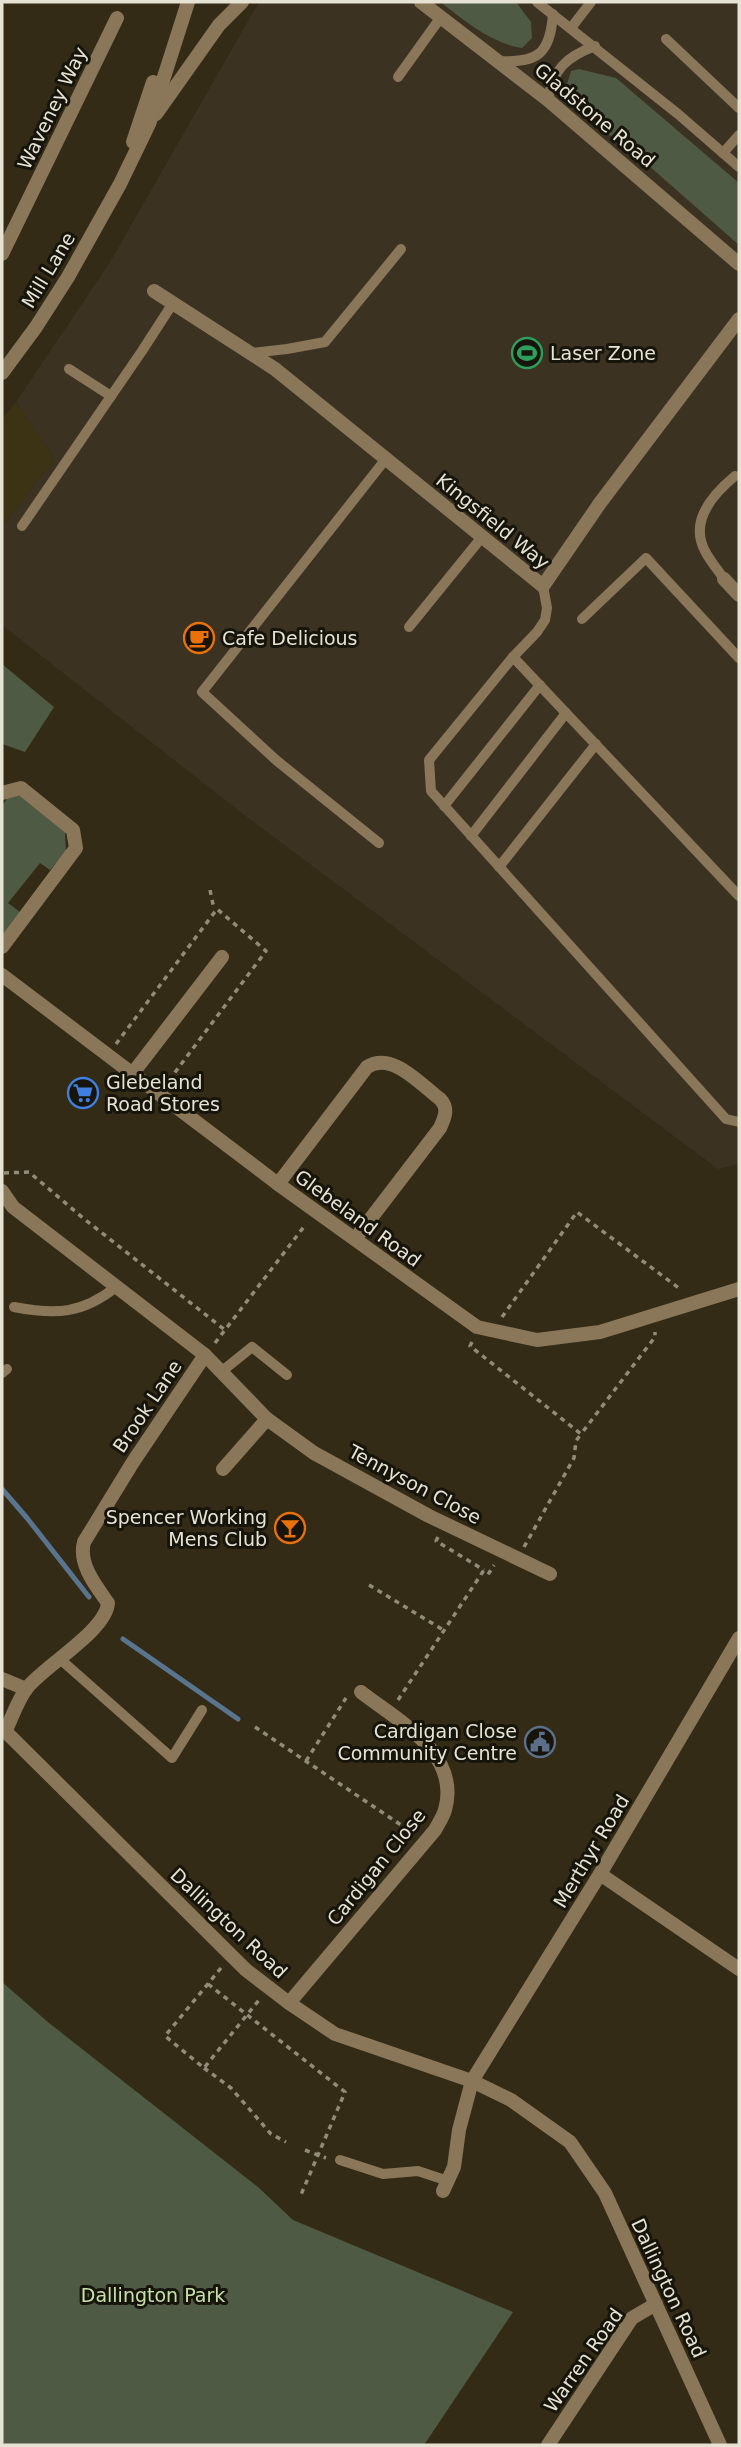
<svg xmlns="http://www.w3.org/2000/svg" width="741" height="2447" font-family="'DejaVu Sans',sans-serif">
<rect width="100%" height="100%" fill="#332b15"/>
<!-- built -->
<polygon fill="#3c3214" points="16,402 55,459 2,527 2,419"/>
<!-- industrial -->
<polygon fill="#3b3222" points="259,2 739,2 739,1164 718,1169 243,814 2,625 2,527 55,459 16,402 110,262"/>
<!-- green -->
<g fill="#4f5a44">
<path d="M440,2H516L531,22L532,38L522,48C490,43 466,21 440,2Z"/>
<polygon points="579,69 616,78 739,183 739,245 648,165 593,122 575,100 567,84 571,71"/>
<polygon points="2,664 54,707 25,752 2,744"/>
<polygon points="20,796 65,832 66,851 50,870 40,863 8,903 20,912 2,936 2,806 8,797"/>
<polygon points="2,1982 49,2023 258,2187 293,2220 513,2312 424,2445 2,2445"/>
</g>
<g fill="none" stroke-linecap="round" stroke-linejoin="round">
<!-- stream -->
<g stroke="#59748e" stroke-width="5">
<polyline points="2,1489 27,1518 89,1597"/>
<polyline points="123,1639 238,1719"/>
</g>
<!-- path -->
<g stroke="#918b79" stroke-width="3.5" stroke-dasharray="5 5" stroke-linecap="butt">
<polyline points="210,890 214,909"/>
<polyline points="116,1044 217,909 266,951 167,1083"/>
<polyline points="4,1173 29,1172 83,1218 225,1330"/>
<polyline points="502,1317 577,1212 680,1289"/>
<polyline points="472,1342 470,1346 581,1434 655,1337 655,1332"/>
<polyline points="215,1343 306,1224"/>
<polyline points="438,1537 436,1541 484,1570"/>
<polyline points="524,1547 574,1458 576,1441 581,1434"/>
<polyline points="369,1585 445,1631"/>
<polyline points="398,1700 484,1570 489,1573 494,1565"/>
<polyline points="255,1727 413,1833"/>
<polyline points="306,1761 346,1698"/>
<polyline points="221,1968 165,2036 204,2068 259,2000"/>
<polyline points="208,1984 345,2092 300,2197"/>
<polyline points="204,2068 231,2088 271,2134 286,2142"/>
<polyline points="305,2150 326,2158"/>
</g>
<!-- service -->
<g stroke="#8a7658" stroke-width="10">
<polyline points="537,2 678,114 739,167"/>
<polyline points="571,28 591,2"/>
<polyline points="666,39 739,108"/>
<path d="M499,61C539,63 550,53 553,14"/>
<polyline points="398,77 441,17"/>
<path d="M548,100C553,69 566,57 595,46"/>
<polyline points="723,153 739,135"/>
<polyline points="251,353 287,349 325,342 401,249"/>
<polyline points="69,369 111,396"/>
<polyline points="22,526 142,351 173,303"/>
<path d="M724,579C718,570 710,561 705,551C689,521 713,494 735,476"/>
<polyline points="543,586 547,608 545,620 537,632 513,657 429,760 431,791 726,1119 739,1122"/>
<polyline points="582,619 646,558 739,658"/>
<polyline points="409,627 482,537"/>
<polyline points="513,657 739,896"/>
<polyline points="444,806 540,685"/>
<polyline points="471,836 566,713"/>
<polyline points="379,843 276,760 202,692 385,460"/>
<polyline points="499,867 596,744"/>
<path d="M14,1307C56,1315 82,1314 116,1287"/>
<polyline points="221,1372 252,1347 287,1375"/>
<polyline points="2,1373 7,1369"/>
<polyline points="60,1659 172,1758 202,1710"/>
<polyline points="340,2160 383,2174 418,2171 448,2181"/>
</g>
<!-- minor -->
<g stroke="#8a7658" stroke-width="14">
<polyline points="2,254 117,18"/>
<polyline points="154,291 275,369 543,586 600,503 739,319"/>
<polyline points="724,579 739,595"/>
<polyline points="2,793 21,788 73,830 76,848 2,947"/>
<polyline points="2,975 278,1184 477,1327 537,1340 600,1332 739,1289"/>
<polyline points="133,1073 222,957"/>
<path d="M278,1184L367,1067C392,1051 420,1084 440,1099C449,1108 445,1117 440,1128L355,1239"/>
<polyline points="2,1191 13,1207 205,1355 267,1419 314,1453 429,1516 550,1574"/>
<polyline points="223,1469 267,1419"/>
<polyline points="2,1679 26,1689"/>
<polyline points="2,1728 246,1970 289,2003 335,2034 472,2081 511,2100 570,2142 605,2193 720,2445"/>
<path d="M5,1732C12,1718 17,1701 27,1688C44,1666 106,1631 108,1603C96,1586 78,1564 84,1542L133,1462L205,1355"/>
<polyline points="600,1874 739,1969"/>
<path d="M289,2003L435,1830C438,1824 443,1817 445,1810C461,1753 398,1721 361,1692"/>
<polyline points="443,2191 454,2167 459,2130 472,2081 600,1874 739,1638"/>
<polyline points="548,2445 632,2318 656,2304"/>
</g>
<!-- tertiary -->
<g stroke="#8a7658" stroke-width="14">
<polyline points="421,2 548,100 739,264"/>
<polyline points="156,114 219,25 242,2"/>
<polyline points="133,142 153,82"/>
<polyline points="2,373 36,327 68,277 120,184 149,124 188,2"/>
</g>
</g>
<!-- icons -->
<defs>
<g id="stadium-ring" transform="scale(1.575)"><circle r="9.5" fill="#17140b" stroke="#2e9e5b" stroke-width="1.5"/><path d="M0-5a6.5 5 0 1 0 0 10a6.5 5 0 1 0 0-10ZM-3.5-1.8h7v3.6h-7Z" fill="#2e9e5b"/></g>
<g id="cafe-ring" transform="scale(1.575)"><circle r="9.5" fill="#17140b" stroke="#e8710a" stroke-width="1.5"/><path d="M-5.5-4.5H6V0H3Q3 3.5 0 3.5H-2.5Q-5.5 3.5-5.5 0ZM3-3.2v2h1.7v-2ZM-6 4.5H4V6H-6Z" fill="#e8710a"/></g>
<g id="supermarket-ring" transform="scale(1.575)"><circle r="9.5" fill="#17140b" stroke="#3f7fe0" stroke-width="1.5"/><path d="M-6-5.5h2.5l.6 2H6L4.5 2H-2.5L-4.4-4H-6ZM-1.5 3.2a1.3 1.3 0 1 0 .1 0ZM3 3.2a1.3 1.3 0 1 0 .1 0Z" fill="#3f7fe0"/></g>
<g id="bar-ring" transform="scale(1.575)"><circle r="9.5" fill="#17140b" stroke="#e8710a" stroke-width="1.5"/><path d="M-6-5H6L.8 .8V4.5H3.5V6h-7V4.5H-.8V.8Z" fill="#e8710a"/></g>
<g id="civic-ring" transform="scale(1.575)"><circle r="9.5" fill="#17140b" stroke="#5c6f8a" stroke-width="1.5"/><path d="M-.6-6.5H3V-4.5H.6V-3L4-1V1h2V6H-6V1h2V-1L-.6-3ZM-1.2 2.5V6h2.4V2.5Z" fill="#5c6f8a"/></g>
</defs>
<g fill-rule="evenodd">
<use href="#stadium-ring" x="527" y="353"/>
<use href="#cafe-ring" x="199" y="638"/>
<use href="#supermarket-ring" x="83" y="1093"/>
<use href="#bar-ring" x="290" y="1528"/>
<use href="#civic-ring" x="540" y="1742"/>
</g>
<g text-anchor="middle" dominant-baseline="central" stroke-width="6" stroke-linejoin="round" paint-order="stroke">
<!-- street labels -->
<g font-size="19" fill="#e6e2d4" stroke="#17140b">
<text transform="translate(52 108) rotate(-64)">Waveney Way</text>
<text transform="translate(595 115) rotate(40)">Gladstone Road</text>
<text transform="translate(48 270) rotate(-59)">Mill Lane</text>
<text transform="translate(493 521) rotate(39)">Kingsfield Way</text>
<text transform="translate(358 1218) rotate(36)">Glebeland Road</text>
<text transform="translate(147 1406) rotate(-56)">Brook Lane</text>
<text transform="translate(415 1484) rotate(28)">Tennyson Close</text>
<text transform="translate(591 1851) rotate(-59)">Merthyr Road</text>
<text transform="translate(376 1867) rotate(-51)">Cardigan Close</text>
<text transform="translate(229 1923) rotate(43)">Dallington Road</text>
<text transform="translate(669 2288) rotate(65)">Dallington Road</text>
<text transform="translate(583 2360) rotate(-55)">Warren Road</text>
</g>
<!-- poi labels -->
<g font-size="19" fill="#e6e2d4" stroke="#17140b" text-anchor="start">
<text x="550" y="353">Laser Zone</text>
<text x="222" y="638">Cafe Delicious</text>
<text x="106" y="1082">Glebeland<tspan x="106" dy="22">Road Stores</tspan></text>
<text x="267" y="1517" text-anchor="end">Spencer Working<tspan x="267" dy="22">Mens Club</tspan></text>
<text x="517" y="1731" text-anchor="end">Cardigan Close<tspan x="517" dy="22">Community Centre</tspan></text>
</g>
<!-- park labels -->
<g font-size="19" fill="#c6e1a8" stroke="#17140b">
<text x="153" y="2295">Dallington Park</text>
</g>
</g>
<!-- border -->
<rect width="741" height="2447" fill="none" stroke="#e6e2d4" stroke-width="7"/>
</svg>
